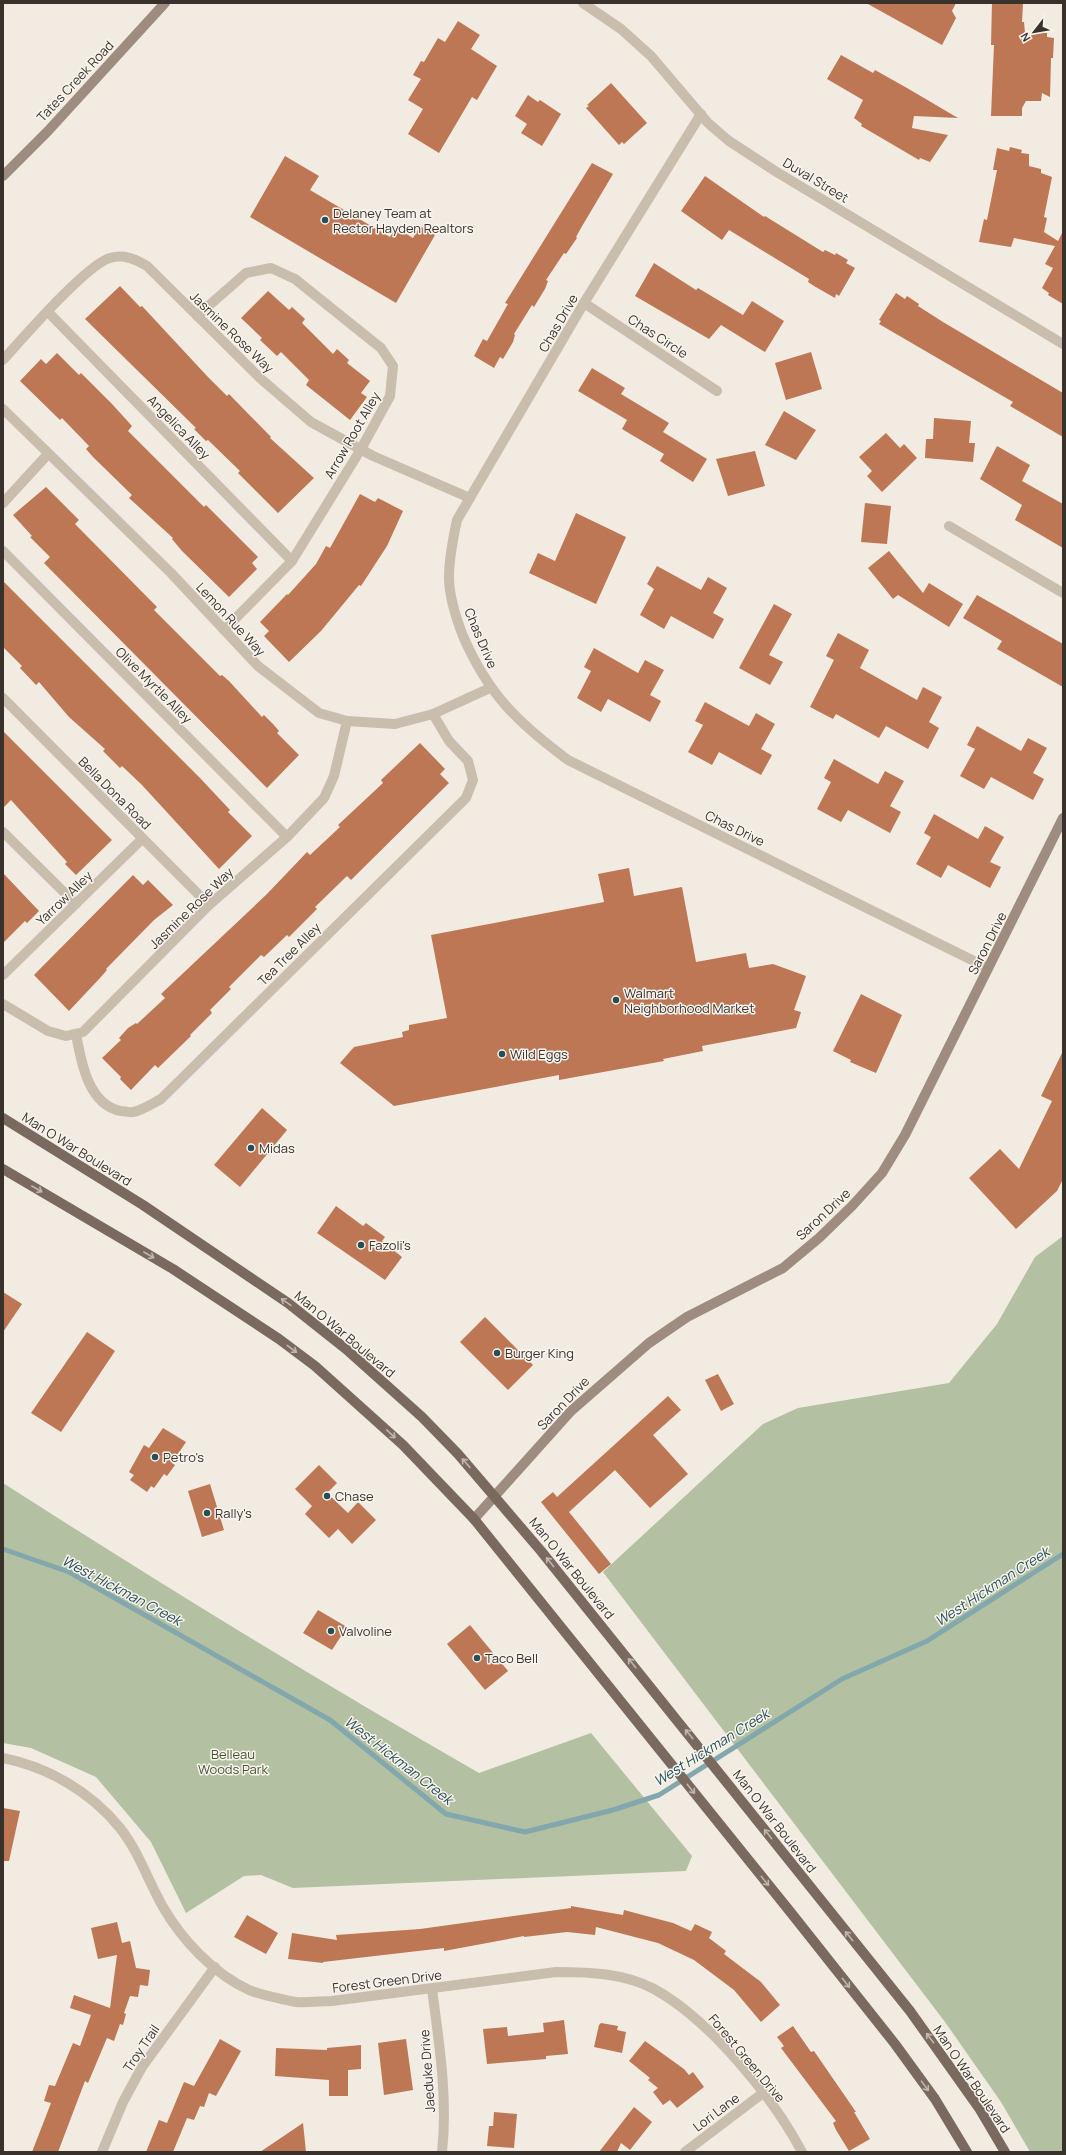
<svg xmlns="http://www.w3.org/2000/svg" width="1066" height="2155" font-family="Manrope,sans-serif">
<rect width="100%" height="100%" fill="#f2ebe1"/>
<!-- green -->
<g fill="#b3c0a2">
<polygon points="1063,1236 1063,2152 1030,2152 1001,2102 945,2022 603,1572 763,1424 798,1408 949,1383 997,1324 1035,1257"/>
<path d="M3,1483C159,1583 318,1681 479,1773L591,1733L692,1856L686,1871L293,1888L261,1875L244,1876L186,1913L151,1842L96,1777L31,1748L3,1743Z"/>
</g>
<g fill="none" stroke-linecap="round" stroke-linejoin="round">
<!-- stream -->
<polyline stroke="#82a7ad" stroke-width="5" points="3,1549 69,1572 330,1720 446,1814 525,1832 613,1810 659,1795 842,1679 927,1641 1063,1554"/>
</g>
<!-- building -->
<g fill="#bd7754">
<polygon points="866,3 956,3 952,11 956,18 942,45"/>
<polygon points="992,3 1023,3 1022,22 1024,22 1025,33 1047,33 1047,37 1054,38 1053,58 1051,58 1050,97 1042,93 1041,101 1026,101 1022,108 1022,116 991,116 994,45 991,45"/>
<polygon points="458,21 480,35 471,49 497,66 477,100 472,97 439,153 408,134 423,109 408,100 421,79 413,75 421,61 424,62 438,38 445,42"/>
<polygon points="841,55 873,73 875,70 907,88 958,118 914,116 912,128 948,135 930,162 920,158 919,160 861,126 862,124 854,118 863,100 827,79"/>
<polygon points="611,83 647,123 624,144 622,142 619,145 586,108 589,106 587,105"/>
<polygon points="528,95 538,102 540,100 561,114 542,146 521,133 527,124 515,116"/>
<polygon points="1010,147 1022,150 1021,153 1029,154 1029,166 1041,169 1041,173 1052,177 1044,217 1047,218 1044,232 1058,241 1063,231 1063,304 1048,295 1049,293 1042,288 1053,268 1045,264 1055,246 1014,238 1011,247 979,242 984,219 987,220 997,170 993,170 997,148 1009,151"/>
<polygon points="285,156 319,176 310,190 390,237 395,227 413,238 420,226 435,235 396,303 250,217"/>
<polygon points="592,163 613,174 581,228 576,237 577,238 566,254 564,253 546,280 548,281 545,289 534,307 532,305 514,334 515,335 513,342 503,359 500,357 494,368 474,356 483,339 487,341 508,304 505,303"/>
<polygon points="705,176 764,217 765,216 823,252 825,250 835,255 836,253 848,260 846,263 855,268 839,296 836,294 835,298 814,286 808,282 809,279 729,230 722,240 681,211"/>
<polygon points="654,263 696,290 698,288 743,315 752,301 784,321 765,352 721,325 709,339 635,296"/>
<polygon points="120,286 140,307 142,306 207,376 227,396 229,394 271,437 270,438 314,478 278,513 238,473 240,471 208,440 206,441 194,429 196,428 85,319"/>
<polygon points="268,291 289,310 292,307 305,319 302,323 333,354 337,349 349,360 347,363 370,381 361,393 367,397 350,420 306,385 309,380 281,352 277,356 260,340 262,338 241,318"/>
<polygon points="896,293 905,299 907,296 919,304 918,306 943,322 1063,393 1063,437 1010,406 1013,402 879,324 881,321 879,320"/>
<polygon points="811,352 822,389 786,400 775,363"/>
<polygon points="57,353 79,375 81,373 112,404 132,426 128,431 204,507 206,505 258,557 252,563 257,569 229,597 182,551 172,539 173,538 129,498 132,495 93,457 86,449 89,446 62,418 60,420 20,381 41,359 46,364"/>
<polygon points="592,368 625,388 621,394 669,423 663,432 707,459 693,482 660,461 664,454 622,429 627,420 578,391"/>
<polygon points="784,411 816,430 796,460 765,445"/>
<polygon points="934,418 971,421 969,443 975,443 973,462 925,458 926,439 933,439"/>
<polygon points="886,433 900,448 904,444 917,458 882,492 867,476 872,471 859,457"/>
<polygon points="997,446 1030,465 1022,481 1063,504 1063,548 1015,520 1022,505 980,479"/>
<polygon points="755,451 765,486 728,496 716,459"/>
<polygon points="46,487 79,520 75,524 157,607 154,610 220,676 222,675 229,681 262,717 264,715 273,724 279,731 277,733 299,755 267,788 44,563 50,557 30,537 32,536 13,515"/>
<polygon points="360,494 375,502 378,498 403,511 387,546 361,586 359,585 321,631 289,662 264,636 269,631 260,622 287,594 288,595 316,564 326,546 330,548"/>
<polygon points="865,503 891,506 887,544 861,542"/>
<polygon points="576,513 626,537 596,604 529,573 538,553 555,561"/>
<polygon points="889,551 923,593 929,583 963,604 949,627 898,595 893,599 868,568"/>
<polygon points="657,566 701,590 708,577 727,588 713,613 724,619 713,639 671,616 664,629 640,615 654,589 647,584"/>
<polygon points="3,581 200,778 230,810 228,812 252,836 219,869 142,785 122,766 120,768 103,751 105,749 69,717 39,682 36,685 20,668 22,666 3,647"/>
<polygon points="977,595 1063,644 1063,687 997,649 1002,641 963,618"/>
<polygon points="774,604 792,614 769,655 783,662 770,685 739,668"/>
<polygon points="838,633 869,650 860,668 917,700 923,687 942,697 929,722 939,728 928,749 886,726 879,738 836,714 833,719 810,707 834,660 826,656"/>
<polygon points="594,648 638,673 645,660 664,670 650,695 661,701 650,722 608,699 601,712 577,698 591,671 584,667"/>
<polygon points="705,702 749,726 756,713 775,724 761,749 772,755 761,775 719,752 712,765 688,752 703,725 695,721"/>
<polygon points="977,726 1021,751 1028,738 1047,748 1033,773 1044,779 1033,800 991,777 984,789 960,776 975,749 967,745"/>
<polygon points="3,731 112,840 76,875 65,864 67,862 11,800 3,808"/>
<polygon points="420,743 445,769 440,774 449,783 351,880 347,876 315,907 317,909 289,937 287,935 264,957 261,955 229,987 231,989 210,1010 212,1013 190,1035 191,1036 158,1068 155,1065 131,1090 120,1079 121,1077 102,1058 121,1040 119,1038 128,1028 136,1023 137,1024 165,998 161,994 267,894 307,852 310,855 340,827 338,825 383,783 381,780"/>
<polygon points="834,759 878,784 885,771 904,781 890,806 901,812 890,833 848,810 841,822 817,809 831,782 824,778"/>
<polygon points="934,814 978,839 985,826 1004,837 990,862 1001,867 990,888 948,865 941,878 916,864 931,837 924,833"/>
<polygon points="629,868 634,896 682,887 696,962 746,953 749,968 773,964 806,976 794,1010 801,1012 796,1028 702,1046 703,1051 663,1059 664,1061 559,1080 559,1075 394,1106 340,1063 354,1047 403,1037 402,1032 409,1030 409,1025 447,1018 431,935 604,902 598,874"/>
<polygon points="3,873 39,911 27,923 25,921 3,943"/>
<polygon points="133,875 143,885 148,880 173,905 154,920 106,969 107,970 100,978 69,1011 34,975"/>
<polygon points="861,994 902,1015 876,1073 850,1062 851,1060 833,1051"/>
<polygon points="1063,1051 1063,1179 1057,1191 1016,1229 969,1178 1000,1149 1019,1169 1052,1101 1041,1096"/>
<polygon points="262,1108 287,1130 240,1187 214,1165"/>
<polygon points="336,1206 363,1226 366,1223 385,1237 382,1241 402,1257 385,1280 317,1233"/>
<polygon points="3,1292 22,1304 3,1332"/>
<polygon points="485,1317 533,1365 508,1390 460,1342"/>
<polygon points="87,1332 115,1351 61,1432 31,1413"/>
<polygon points="718,1374 734,1404 721,1411 705,1380"/>
<polygon points="668,1396 681,1410 653,1435 688,1474 650,1508 615,1470 569,1512 611,1564 599,1574 541,1502 553,1492 557,1497"/>
<polygon points="163,1428 186,1442 172,1463 175,1465 167,1476 164,1474 154,1488 151,1486 147,1492 130,1480 134,1475 129,1472 144,1445 149,1448"/>
<polygon points="319,1465 337,1483 327,1493 348,1513 358,1502 376,1520 352,1544 338,1529 329,1538 305,1514 312,1506 295,1489"/>
<polygon points="210,1484 224,1530 202,1537 188,1491"/>
<polygon points="318,1610 347,1627 332,1650 303,1633"/>
<polygon points="470,1625 508,1671 485,1690 447,1644"/>
<polygon points="3,1808 20,1811 9,1861 3,1861"/>
<polygon points="571,1906 623,1915 624,1910 673,1923 691,1931 695,1924 712,1932 709,1938 726,1951 724,1954 761,1982 780,2005 761,2022 734,1990 694,1960 658,1943 596,1927 595,1935 567,1932 524,1937 524,1936 444,1951 444,1948 323,1962 323,1963 288,1959 292,1933 337,1940 336,1935 420,1929 571,1908"/>
<polygon points="247,1915 278,1933 266,1954 234,1937"/>
<polygon points="117,1922 122,1943 130,1941 136,1968 150,1970 148,1986 140,1985 138,1997 130,1996 124,2013 126,2014 123,2025 120,2024 114,2041 107,2038 88,2083 85,2081 58,2152 32,2152 51,2103 44,2101 49,2085 55,2086 73,2043 80,2046 91,2015 70,2008 74,1995 110,2008 117,1955 98,1959 91,1928"/>
<polygon points="564,2020 568,2054 546,2056 546,2059 487,2064 483,2029 507,2027 508,2036 544,2032 543,2023"/>
<polygon points="601,2023 618,2026 617,2030 626,2032 622,2053 594,2047 599,2025"/>
<polygon points="793,2026 811,2052 814,2051 856,2112 854,2112 870,2139 849,2151 836,2130 833,2123 836,2121 781,2048 784,2046 777,2037"/>
<polygon points="220,2039 241,2051 216,2096 209,2093 204,2107 200,2106 194,2120 187,2118 173,2152 146,2152 159,2120 167,2123 184,2082 194,2086"/>
<polygon points="406,2039 413,2090 384,2095 378,2043"/>
<polygon points="645,2041 684,2069 689,2075 693,2072 704,2087 677,2108 670,2100 663,2105 653,2092 658,2088 648,2080 650,2078 629,2061"/>
<polygon points="361,2045 361,2069 348,2070 348,2096 329,2096 329,2080 275,2076 276,2048 327,2050 327,2048"/>
<polygon points="634,2107 652,2122 630,2150 621,2143 617,2152 599,2152"/>
<polygon points="494,2112 517,2114 514,2148 487,2146 489,2126 493,2126"/>
<polygon points="303,2123 306,2152 260,2152"/>
</g>
<g fill="none" stroke-linecap="round" stroke-linejoin="round">
<!-- street -->
<g stroke="#c9bdae" stroke-width="10">
<polyline points="583,3 621,29 651,56 708,123 729,141 775,171 1063,344"/>
<path d="M701,114L584,303L457,520C453,539 449,557 449,577C449,597 456,618 463,636C488,694 518,723 568,760L988,968"/>
<polyline points="584,303 717,391"/>
<polyline points="48,312 292,561"/>
<polyline points="197,316 246,273 271,268 295,279 346,320 381,348 393,366 390,396 361,449 292,561 224,630"/>
<path d="M3,360C23,338 86,265 110,258C124,254 135,259 147,266L261,379L311,422L373,456L470,498"/>
<polyline points="3,409 171,573 258,666 319,713 347,721 395,724 433,714 490,688"/>
<polyline points="3,503 48,454"/>
<polyline points="949,526 1063,593"/>
<polyline points="3,551 287,837"/>
<polyline points="3,698 209,905"/>
<polyline points="3,832 76,904"/>
<polyline points="3,975 142,839"/>
<polyline points="3,1004 48,1031 66,1036 83,1032 209,905 287,837 324,798 334,776 347,721"/>
<path d="M76,1034C81,1061 88,1105 121,1111C125,1111 130,1113 133,1112C143,1110 153,1103 161,1099L466,798L473,780L468,761L449,741L433,714"/>
<path d="M3,1758C48,1767 91,1792 120,1828C139,1852 148,1881 163,1907C182,1940 214,1974 249,1990C264,1996 281,1999 296,2002C308,2003 321,2001 332,2001L556,1972C589,1972 624,1973 654,1989C709,2019 773,2097 802,2152"/>
<path d="M432,1989C439,2042 448,2098 442,2152"/>
<polyline points="102,2152 123,2102 142,2067 215,1967"/>
<polyline points="685,2152 763,2093"/>
</g>
<!-- secondary -->
<g stroke="#9d8c7f" stroke-width="10">
<polyline points="3,176 48,131 165,3"/>
<polyline points="474,1519 571,1411 649,1343 687,1317 783,1268 819,1238 852,1206 882,1173 905,1135 1063,818"/>
</g>
<!-- primary -->
<g stroke="#79695e" stroke-width="10">
<polyline points="3,1118 143,1205 288,1303 346,1349 422,1417 458,1454 541,1551 910,2011 979,2108 1005,2152"/>
<polyline points="3,1169 173,1269 279,1339 315,1366 403,1445 474,1519 792,1914 895,2044 935,2099 967,2152"/>
</g>
</g>
<!-- one-way arrows -->
<defs><path id="oneway-shaft" d="M-6 0H5M1.5-3L5.5 0L1.5 3" fill="none" stroke-width="1.6" stroke-linecap="round" stroke-linejoin="round"/></defs>
<g stroke="#bfb6ad">
<use href="#oneway-shaft" transform="translate(37 1189) rotate(30)"/>
<use href="#oneway-shaft" transform="translate(149 1255) rotate(30)"/>
<use href="#oneway-shaft" transform="translate(286 1302) rotate(-145)"/>
<use href="#oneway-shaft" transform="translate(292 1349) rotate(37)"/>
<use href="#oneway-shaft" transform="translate(391 1434) rotate(43)"/>
<use href="#oneway-shaft" transform="translate(466 1463) rotate(-132)"/>
<use href="#oneway-shaft" transform="translate(550 1562) rotate(-129)"/>
<use href="#oneway-shaft" transform="translate(632 1663) rotate(-129)"/>
<use href="#oneway-shaft" transform="translate(689 1734) rotate(-129)"/>
<use href="#oneway-shaft" transform="translate(691 1789) rotate(51)"/>
<use href="#oneway-shaft" transform="translate(768 1834) rotate(-128)"/>
<use href="#oneway-shaft" transform="translate(765 1881) rotate(51)"/>
<use href="#oneway-shaft" transform="translate(849 1936) rotate(-129)"/>
<use href="#oneway-shaft" transform="translate(846 1983) rotate(52)"/>
<use href="#oneway-shaft" transform="translate(930 2038) rotate(-127)"/>
<use href="#oneway-shaft" transform="translate(925 2086) rotate(54)"/>
</g>
<!-- markers -->
<g fill="#244f57" stroke="#f9f5ee" stroke-width="1.5">
<circle cx="325" cy="220" r="4"/>
<circle cx="616" cy="1000" r="4"/>
<circle cx="502" cy="1054" r="4"/>
<circle cx="251" cy="1148" r="4"/>
<circle cx="361" cy="1245" r="4"/>
<circle cx="497" cy="1353" r="4"/>
<circle cx="155" cy="1457" r="4"/>
<circle cx="327" cy="1496" r="4"/>
<circle cx="207" cy="1513" r="4"/>
<circle cx="331" cy="1631" r="4"/>
<circle cx="477" cy="1658" r="4"/>
</g>
<g text-anchor="middle" dominant-baseline="central" stroke-width="3" stroke-linejoin="round" paint-order="stroke">
<!-- street labels -->
<g font-size="13" fill="#39312c" stroke="#f9f5ee">
<text transform="translate(75 81) rotate(-47)">Tates Creek Road</text>
<text transform="translate(816 180) rotate(31)">Duval Street</text>
<text transform="translate(558 323) rotate(-60)">Chas Drive</text>
<text transform="translate(232 332) rotate(44)">Jasmine Rose Way</text>
<text transform="translate(658 336) rotate(33)">Chas Circle</text>
<text transform="translate(179 427) rotate(46)">Angelica Alley</text>
<text transform="translate(352 435) rotate(-60)">Arrow Root Alley</text>
<text transform="translate(231 619) rotate(47)">Lemon Rue Way</text>
<text transform="translate(481 638) rotate(67)">Chas Drive</text>
<text transform="translate(154 685) rotate(45)">Olive Myrtle Alley</text>
<text transform="translate(115 793) rotate(45)">Bella Dona Road</text>
<text transform="translate(735 828) rotate(26)">Chas Drive</text>
<text transform="translate(64 898) rotate(-44)">Yarrow Alley</text>
<text transform="translate(191 908) rotate(-44)">Jasmine Rose Way</text>
<text transform="translate(987 943) rotate(-63)">Saron Drive</text>
<text transform="translate(289 954) rotate(-45)">Tea Tree Alley</text>
<text transform="translate(77 1149) rotate(32)">Man O War Boulevard</text>
<text transform="translate(823 1214) rotate(-43)">Saron Drive</text>
<text transform="translate(345 1334) rotate(40)">Man O War Boulevard</text>
<text transform="translate(563 1403) rotate(-46)">Saron Drive</text>
<text transform="translate(572 1568) rotate(51)">Man O War Boulevard</text>
<text transform="translate(775 1821) rotate(52)">Man O War Boulevard</text>
<text transform="translate(387 1981) rotate(-7)">Forest Green Drive</text>
<text transform="translate(141 2048) rotate(-56)">Troy Trail</text>
<text transform="translate(747 2058) rotate(50)">Forest Green Drive</text>
<text transform="translate(427 2071) rotate(-94)">Jaeduke Drive</text>
<text transform="translate(972 2079) rotate(56)">Man O War Boulevard</text>
<text transform="translate(716 2112) rotate(-37)">Lori Lane</text>
</g>
<!-- poi labels -->
<g font-size="13" fill="#39312c" stroke="#f9f5ee" text-anchor="start">
<text x="333" y="213">Delaney Team at<tspan x="333" dy="15">Rector Hayden Realtors</tspan></text>
<text x="624" y="993">Walmart<tspan x="624" dy="15">Neighborhood Market</tspan></text>
<text x="510" y="1054">Wild Eggs</text>
<text x="259" y="1148">Midas</text>
<text x="369" y="1245">Fazoli's</text>
<text x="505" y="1353">Burger King</text>
<text x="163" y="1457">Petro's</text>
<text x="335" y="1496">Chase</text>
<text x="215" y="1513">Rally's</text>
<text x="339" y="1631">Valvoline</text>
<text x="485" y="1658">Taco Bell</text>
</g>
<!-- park labels -->
<g font-size="13" fill="#455531" stroke="#f9f5ee">
<text x="233" y="1754">Belleau<tspan x="233" dy="15">Woods Park</tspan></text>
</g>
<!-- water labels -->
<g font-size="14" font-style="italic" fill="#244f57" stroke="#f9f5ee">
<text transform="translate(992 1586) rotate(-33)">West Hickman Creek</text>
<text transform="translate(122 1590) rotate(28)">West Hickman Creek</text>
<text transform="translate(711 1747) rotate(-32)">West Hickman Creek</text>
<text transform="translate(399 1760) rotate(38)">West Hickman Creek</text>
</g>
</g>
<!-- border -->
<rect width="1066" height="2155" fill="none" stroke="#39312c" stroke-width="8"/>
<!-- north arrow -->
<g transform="translate(1034 32) rotate(239)" stroke="#f9f5ee" stroke-width="3" paint-order="stroke">
<path d="M0-3L7 15L0 10L-7 15Z" fill="#39312c"/>
<text y="-6" font-size="11" font-weight="bold" text-anchor="middle" fill="#39312c">N</text>
</g>
</svg>
